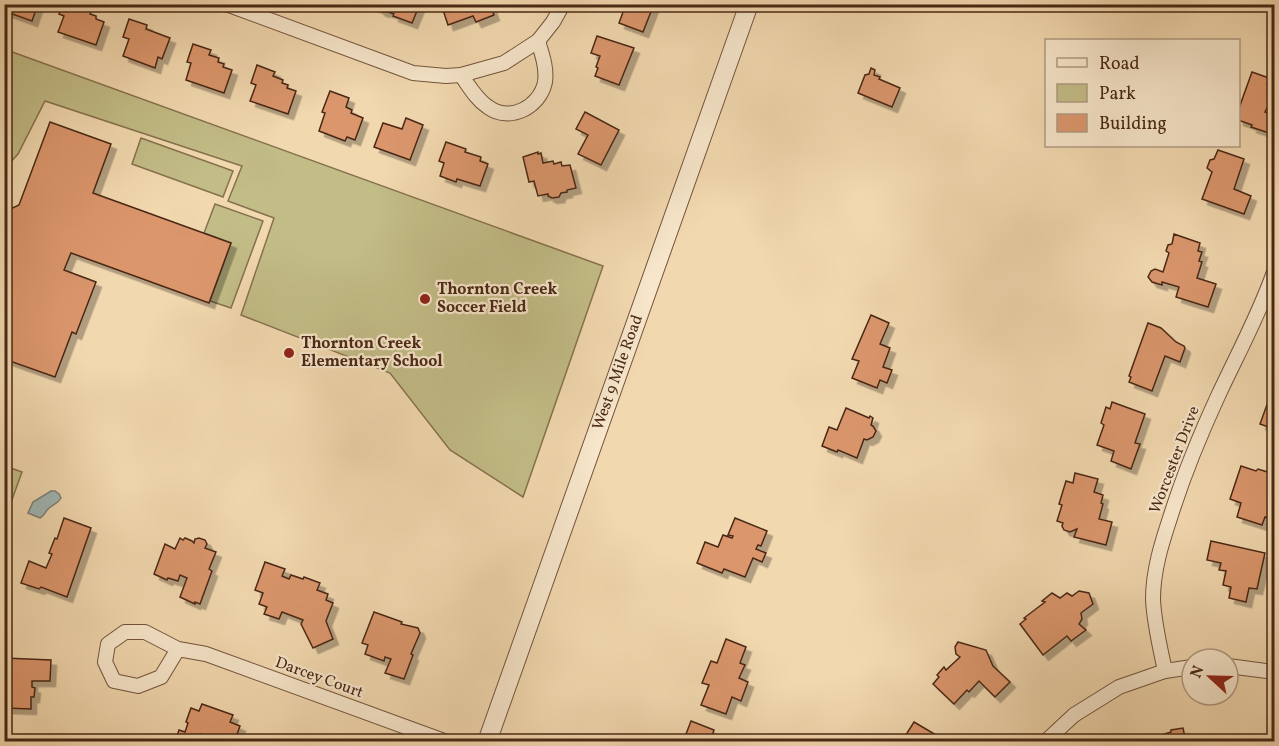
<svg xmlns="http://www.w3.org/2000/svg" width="1279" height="746" font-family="Vollkorn,serif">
<defs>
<filter id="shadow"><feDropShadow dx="5.5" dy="5.5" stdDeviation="0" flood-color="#0004"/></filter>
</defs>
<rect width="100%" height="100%" fill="#f2d8af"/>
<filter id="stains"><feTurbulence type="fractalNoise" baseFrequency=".00333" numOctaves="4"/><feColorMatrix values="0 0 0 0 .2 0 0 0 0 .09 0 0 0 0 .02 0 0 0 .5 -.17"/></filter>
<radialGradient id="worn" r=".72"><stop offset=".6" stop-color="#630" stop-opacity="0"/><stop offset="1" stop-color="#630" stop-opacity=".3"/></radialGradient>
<!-- green -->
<g fill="#c2bc86" stroke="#86724e" stroke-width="1.5">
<polygon points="4,49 603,266 523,497 450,450 390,373 241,315 274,218 228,201 242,166 45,101 18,154 5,168"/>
<polygon points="141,138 233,171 223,197 132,164"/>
<polygon points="215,204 263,221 231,308 210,301 231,243 204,233"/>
<polygon points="5,466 22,472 5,519"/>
</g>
<!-- water -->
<path fill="#a0b7b7" stroke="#7d7e77" stroke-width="1.5" d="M51,491H55L59,494L61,498C57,505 53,504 48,509C45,512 45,515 40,518L28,513L33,502Z"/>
<!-- building -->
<g fill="#db966c" stroke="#492816" stroke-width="1.5" filter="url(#shadow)">
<polygon points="4,4 38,4 32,21 4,11"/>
<polygon points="63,4 83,4 82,7 91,11 90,14 96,16 96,19 104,22 96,45 58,32 64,16 59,14"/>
<polygon points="416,4 419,6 412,23 393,16 394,14 385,11 384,12 379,10 380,9 370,5"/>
<polygon points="441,4 490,4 494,15 476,22 473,16 448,25"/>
<polygon points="626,4 654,4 643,32 619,23"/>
<polygon points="129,19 147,25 146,29 170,38 162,59 158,57 155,68 123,56 129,39 123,37"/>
<polygon points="597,36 634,48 619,85 595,76 598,68 596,67 600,56 591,53"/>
<polygon points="193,44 211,50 209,55 219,58 218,62 224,64 223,67 232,70 224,93 186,80 191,63 187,62"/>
<polygon points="257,65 275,72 273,76 283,80 282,83 288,85 287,88 296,91 288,114 250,101 256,85 251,83"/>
<polygon points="871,68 875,70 874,75 880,77 879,79 900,88 892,107 858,93 865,75 869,74"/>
<polygon points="1252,72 1269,78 1267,84 1274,87 1274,99 1273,98 1269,109 1267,108 1265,112 1274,115 1274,127 1273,130 1270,128 1269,133 1251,127 1252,125 1238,120 1238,111"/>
<polygon points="330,91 349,98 346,107 352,110 351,113 363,118 355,140 347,137 345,141 319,131 325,113 322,112"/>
<polygon points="585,112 619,130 601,165 578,154 588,135 576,129"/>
<polygon points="406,118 423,125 410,160 374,147 383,123 402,129"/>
<polygon points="50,122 111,144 93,193 231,243 209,303 71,253 64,270 96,282 76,334 72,332 55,377 4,359 4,212 19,205"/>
<polygon points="446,142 466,149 465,152 481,157 480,161 488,164 480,186 457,179 456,182 440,176 444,163 439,161"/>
<polygon points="1218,150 1244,159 1234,189 1251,196 1244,214 1202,199 1212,172 1207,168 1210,160 1214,159"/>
<polygon points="538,152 538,154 541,153 543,163 553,161 554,164 561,162 562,166 570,165 576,188 567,190 567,192 561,193 559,197 552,198 548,196 548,194 538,196 534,181 529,182 523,157"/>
<polygon points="1174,234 1200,243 1198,251 1202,252 1199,261 1202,262 1197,278 1216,284 1208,307 1176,297 1179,287 1162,282 1162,285 1152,282 1148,277 1151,271 1155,269 1163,272 1169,253 1166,251 1168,245 1172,244"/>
<polygon points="871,315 889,323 880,344 890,348 883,367 892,370 887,383 880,380 877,388 852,378 859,361 852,359"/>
<polygon points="1148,323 1161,328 1176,342 1184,346 1185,348 1180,362 1165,356 1152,391 1129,382 1131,377 1129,376"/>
<polygon points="1269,399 1274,402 1274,429 1260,424"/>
<polygon points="1112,402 1145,414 1135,443 1140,444 1131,469 1111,461 1114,451 1097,445 1104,425 1101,423 1106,407 1110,409"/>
<polygon points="846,408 869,418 870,416 873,418 871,425 873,426 876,431 873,437 867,440 864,439 857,458 838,450 837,452 822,446 829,427 837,430"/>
<polygon points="1241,466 1256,471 1258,469 1274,474 1272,479 1274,480 1274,499 1268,518 1265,517 1262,525 1237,517 1241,503 1230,499"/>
<polygon points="1075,473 1098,479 1094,492 1103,495 1101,503 1103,504 1099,519 1112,522 1106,545 1074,537 1077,529 1070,532 1064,530 1062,526 1063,523 1057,521 1062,505 1059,504 1066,481 1073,483"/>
<polygon points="64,518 91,528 67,597 41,587 39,589 21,583 29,561 46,568 52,554 49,553 55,538 57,539"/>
<polygon points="735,518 767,531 761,546 758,545 756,549 766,553 762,562 753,558 745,577 724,569 722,573 697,563 705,542 718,547 723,535 732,538 733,536 728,535"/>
<polygon points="180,538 183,540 185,538 192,541 194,543 195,539 199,538 205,540 207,544 205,548 216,552 209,569 212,571 200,604 195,602 195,604 180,597 187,578 180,575 178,581 168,578 167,580 154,574 165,544 175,549"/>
<polygon points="1211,541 1265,553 1257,589 1249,588 1246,602 1229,598 1231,587 1223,585 1226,571 1219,570 1221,563 1207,560"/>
<polygon points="265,562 285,569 282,576 289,579 291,575 303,579 304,577 320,583 317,590 328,594 326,600 333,603 326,621 333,639 313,648 301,624 303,620 282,612 279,619 264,614 267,607 259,604 263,593 255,590"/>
<polygon points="1079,591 1089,593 1093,604 1081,613 1082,619 1079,624 1086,630 1071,641 1067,636 1043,655 1020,624 1026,619 1024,618 1045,602 1042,601 1052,593 1060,598 1067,593 1072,596"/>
<polygon points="374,612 402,622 401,624 418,628 420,633 411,654 413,655 404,679 385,673 391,659 385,657 384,661 365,654 368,645 362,643"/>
<polygon points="726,639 746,647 740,663 745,665 739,678 748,682 741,701 732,697 726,714 701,705 709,685 702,683 711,661 717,663"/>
<polygon points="958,642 986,650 993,666 1010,682 995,697 979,681 969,692 967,690 954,704 933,684 939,677 937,675 944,667 946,670 960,657 956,654 955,647"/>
<polygon points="4,658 51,660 50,681 32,681 32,687 35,688 34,697 31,697 31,709 4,708"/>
<polygon points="202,704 233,715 230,722 240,726 235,740 225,737 223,742 221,742 200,734 197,742 175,742 179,730 185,732 188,723 186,722 191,708 199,711"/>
<polygon points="691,721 714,730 710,742 683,742"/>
<polygon points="914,722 948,742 898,742 901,736 904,738"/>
<polygon points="1183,728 1186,742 1145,742 1164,737 1164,734 1171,732 1171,730"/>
</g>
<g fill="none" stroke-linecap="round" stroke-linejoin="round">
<!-- minor casing -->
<g stroke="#73543c" stroke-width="16">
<g id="minor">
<polyline points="226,4 413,73 446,76 461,75 504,63 538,41 553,22 563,4"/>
<path d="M461,75C469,86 476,99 488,107C510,123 540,107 545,82C547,68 542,54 538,41"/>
<polyline points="178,649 161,677 138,686 114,681 105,662 108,644 125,632 145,632 178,649 206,654 447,742"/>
<polyline points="1228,666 1274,672"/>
<path d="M1165,671C1160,647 1154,623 1153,599C1153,570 1162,542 1171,515C1184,474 1200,435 1218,396C1237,355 1259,315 1274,272"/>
<polyline points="1045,742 1074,715 1119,687 1165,671 1192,667"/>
</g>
</g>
<!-- tertiary casing -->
<g stroke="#73543c" stroke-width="20">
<g id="tertiary">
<path id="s1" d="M487,742L749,4"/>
</g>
</g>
<!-- minor -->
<use href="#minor" stroke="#f7e6cb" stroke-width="14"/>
<!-- tertiary -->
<use href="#tertiary" stroke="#f7e6cb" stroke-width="18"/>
</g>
<!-- markers -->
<g fill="#8f2418" stroke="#f7e6cb" stroke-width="2">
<circle cx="425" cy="299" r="6"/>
<circle cx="289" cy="353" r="6"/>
</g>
<g text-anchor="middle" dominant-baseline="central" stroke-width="4.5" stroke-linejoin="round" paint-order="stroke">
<!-- poi labels -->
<g font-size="16" font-weight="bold" fill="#492816" stroke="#f7e6cb" text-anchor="start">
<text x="437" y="290">Thornton Creek<tspan x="437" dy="18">Soccer Field</tspan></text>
<text x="301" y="344">Thornton Creek<tspan x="301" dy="18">Elementary School</tspan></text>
</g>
<!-- street labels -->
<g font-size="16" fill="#492816" stroke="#f7e6cb">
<text stroke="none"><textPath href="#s1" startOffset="392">West 9 Mile Road</textPath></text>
<text transform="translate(1175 460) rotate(-69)">Worcester Drive</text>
<text transform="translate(319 678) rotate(20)">Darcey Court</text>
</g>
</g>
<!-- margin -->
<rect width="1279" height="746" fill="none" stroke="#f2d8af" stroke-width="24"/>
<rect x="6" y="6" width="1267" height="734" fill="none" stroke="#492816" stroke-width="3"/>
<rect x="12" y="12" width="1255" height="722" fill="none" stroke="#492816" stroke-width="1.5"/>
<!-- legend -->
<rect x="1045" y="39" width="195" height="108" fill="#f7e6cb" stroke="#b19a83" stroke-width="1.5"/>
<rect x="1057" y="58" width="30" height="9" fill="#f7e6cb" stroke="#b19a83" stroke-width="1.5"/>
<text x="1099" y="69" font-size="18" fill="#492816">Road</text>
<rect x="1057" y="84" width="30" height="18" fill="#c2bc86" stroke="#b19a83" stroke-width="1.5"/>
<text x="1099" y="99" font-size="18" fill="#492816">Park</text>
<rect x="1057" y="114" width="30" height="18" fill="#db966c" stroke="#b19a83" stroke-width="1.5"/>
<text x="1099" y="129" font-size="18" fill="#492816">Building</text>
<!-- north arrow -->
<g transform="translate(1210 677) rotate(292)"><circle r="28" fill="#f7e6cb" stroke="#b19a83" stroke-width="1.5"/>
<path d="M0-4.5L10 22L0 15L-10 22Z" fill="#8f2418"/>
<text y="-9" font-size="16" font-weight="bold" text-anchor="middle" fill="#492816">N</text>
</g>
<rect width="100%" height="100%" filter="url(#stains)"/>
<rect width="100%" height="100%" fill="url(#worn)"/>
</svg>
